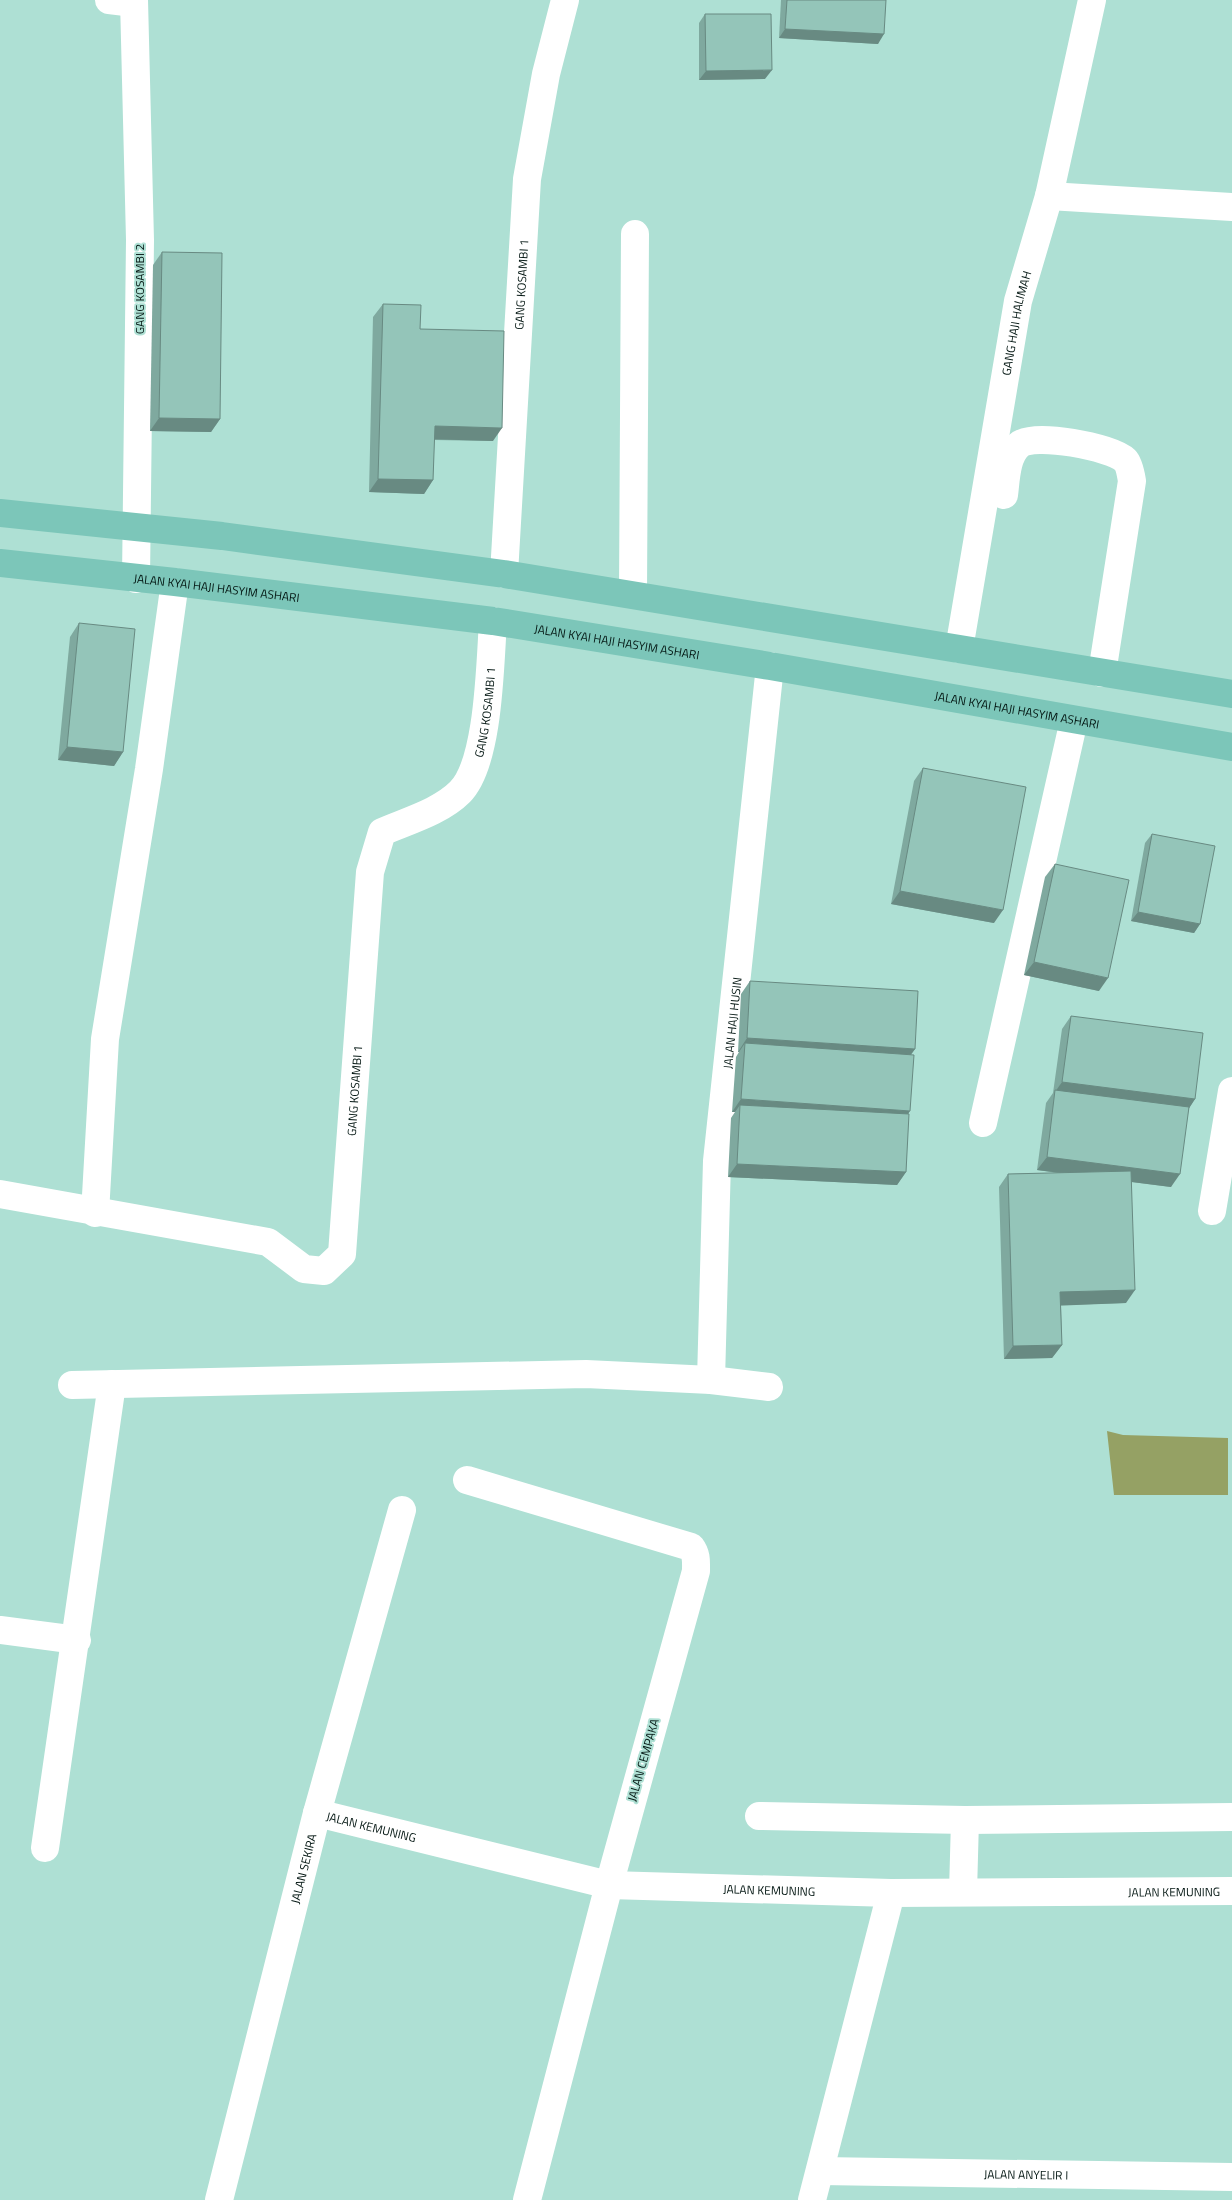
<svg xmlns="http://www.w3.org/2000/svg" width="1232" height="2200" font-family="'Titillium Web',sans-serif">
<rect width="100%" height="100%" fill="#aee0d4"/>
<!-- water -->
<polygon fill="#95a164" points="1107,1431 1123,1435 1228,1438 1228,1495 1114,1495"/>
<g fill="none" stroke-linecap="round" stroke-linejoin="round">
<!-- minor -->
<g stroke="#fff" stroke-width="28">
<polyline points="109,0 134,3"/>
<polyline points="134,0 140,240 136,579"/>
<polyline points="1049,196 1232,207"/>
<path d="M1004,495C1006,480 1006,456 1019,445C1033,432 1112,447 1125,460C1129,464 1131,475 1132,481L1102,673"/>
<path id="s1" d="M504,574L527,179L546,74L565,0"/>
<polyline points="633,594 635,234"/>
<path id="s2" d="M959,649L1018,301L1049,196L1092,0"/>
<polyline points="983,1123 1074,720"/>
<path id="s3" d="M0,1194L268,1242L304,1269L324,1271L342,1254L370,872L382,832C407,821 440,812 460,792C489,763 490,664 493,621"/>
<polyline points="1212,1211 1232,1091"/>
<polyline points="95,1213 105,1039 149,769 175,582"/>
<path id="s4" d="M711,1380L717,1161L770,666"/>
<polyline points="72,1385 586,1374 711,1380 769,1387"/>
<path d="M467,1480L691,1547C697,1555 696,1562 696,1571L609,1885L527,2200"/>
<polyline points="0,1630 77,1640"/>
<path id="s5" d="M317,1813L609,1885L891,1893L1232,1891"/>
<polyline points="759,1816 965,1820 1232,1817"/>
<polyline points="45,1848 112,1384"/>
<polyline points="963,1892 965,1820"/>
<path id="s6" d="M820,2171L1232,2177"/>
<path id="s7" d="M219,2200L317,1813L402,1510"/>
<polyline points="812,2200 891,1893"/>
</g>
<!-- major -->
<g stroke="#7cc6b9" stroke-width="28">
<polyline points="0,513 222,536 504,574 1232,694"/>
<path id="s8" d="M0,563L175,582L493,621L770,666L1232,747"/>
</g>
</g>
<!-- wall -->
<g fill="#7fa99f">
<polygon points="781,0 886,0 878,44 779,38"/>
<polygon points="705,14 765,79 699,80 699,23"/>
<polygon points="162,252 220,419 211,432 150,431 153,265"/>
<polygon points="383,304 420,329 493,441 434,440 433,480 424,494 369,492 373,317"/>
<polygon points="79,623 123,752 114,766 58,760 70,637"/>
<polygon points="923,768 994,923 891,904 914,781"/>
<polygon points="1152,834 1200,924 1194,933 1131,921 1145,843"/>
<polygon points="1055,864 1099,991 1024,975 1045,877"/>
<polygon points="750,981 915,1049 911,1055 906,1172 897,1185 728,1177 731,1118 735,1112 732,1112 736,1057 739,1052 738,1052 741,994"/>
<polygon points="1071,1016 1195,1099 1189,1108 1171,1187 1132,1182 1126,1303 1061,1305 1062,1345 1052,1358 1004,1359 999,1187 1008,1174 1058,1173 1037,1170 1046,1103 1053,1093 1062,1029"/>
</g>
<!-- shaded-wall -->
<g fill="#688a82">
<polygon points="785,29 884,34 878,44 779,38"/>
<polygon points="772,70 765,79 699,80 706,71"/>
<polygon points="159,418 220,419 211,432 150,431"/>
<polygon points="435,426 502,428 493,441 425,439"/>
<polygon points="378,479 433,480 424,494 369,492"/>
<polygon points="67,747 123,752 114,766 58,760"/>
<polygon points="900,891 1003,910 994,923 891,904"/>
<polygon points="1138,912 1200,924 1194,933 1131,921"/>
<polygon points="1034,962 1108,978 1099,991 1024,975"/>
<polygon points="747,1038 915,1049 905,1062 745,1043 739,1052 738,1052"/>
<polygon points="1062,1082 1195,1099 1186,1113 1055,1092"/>
<polygon points="741,1099 910,1111 901,1124 740,1105 735,1112 732,1112"/>
<polygon points="1047,1157 1180,1174 1171,1187 1037,1170"/>
<polygon points="737,1164 906,1172 897,1185 728,1177"/>
<polygon points="1135,1290 1126,1303 1051,1306 1060,1292"/>
<polygon points="1062,1345 1052,1358 1004,1359 1013,1346"/>
</g>
<!-- building -->
<g fill="#94c5b9" stroke="#688a82">
<polygon points="787,0 886,0 884,34 785,29"/>
<polygon points="705,14 771,14 772,70 706,71"/>
<polygon points="162,252 222,253 220,419 159,418"/>
<polygon points="383,304 421,305 420,329 504,331 502,428 435,426 433,480 378,479"/>
<polygon points="79,623 135,629 123,752 67,747"/>
<polygon points="923,768 1026,787 1003,910 900,891"/>
<polygon points="1152,834 1215,846 1200,924 1138,912"/>
<polygon points="1055,864 1129,880 1108,978 1034,962"/>
<polygon points="750,981 918,991 915,1049 747,1038"/>
<polygon points="1071,1016 1203,1033 1195,1099 1062,1082"/>
<polygon points="745,1043 914,1055 910,1111 741,1099"/>
<polygon points="1055,1090 1189,1107 1180,1174 1047,1157"/>
<polygon points="740,1105 909,1114 906,1172 737,1164"/>
<polygon points="1131,1171 1135,1290 1060,1292 1062,1345 1013,1346 1008,1174"/>
</g>
<g text-anchor="middle" dominant-baseline="central" stroke-width="4" stroke-linejoin="round" paint-order="stroke">
<!-- street labels -->
<g font-size="12" fill="#031612" stroke="#aee0d4">
<text stroke="none"><textPath href="#s1" startOffset="290">GANG KOSAMBI 1</textPath></text>
<text transform="translate(139 289) rotate(-90)">GANG KOSAMBI 2</text>
<text stroke="none"><textPath href="#s2" startOffset="331">GANG HAJI HALIMAH</textPath></text>
<text stroke="none"><textPath href="#s8" startOffset="218">JALAN KYAI HAJI HASYIM ASHARI</textPath></text>
<text stroke="none"><textPath href="#s8" startOffset="622">JALAN KYAI HAJI HASYIM ASHARI</textPath></text>
<text stroke="none"><textPath href="#s8" startOffset="1028">JALAN KYAI HAJI HASYIM ASHARI</textPath></text>
<text stroke="none"><textPath href="#s3" startOffset="960">GANG KOSAMBI 1</textPath></text>
<text stroke="none"><textPath href="#s4" startOffset="358">JALAN HAJI HUSIN</textPath></text>
<text stroke="none"><textPath href="#s3" startOffset="526">GANG KOSAMBI 1</textPath></text>
<text transform="translate(643 1760) rotate(-74)">JALAN CEMPAKA</text>
<text stroke="none"><textPath href="#s5" startOffset="56">JALAN KEMUNING</textPath></text>
<text stroke="none"><textPath href="#s7" startOffset="342">JALAN SEKIRA</textPath></text>
<text stroke="none"><textPath href="#s5" startOffset="461">JALAN KEMUNING</textPath></text>
<text stroke="none"><textPath href="#s5" startOffset="866">JALAN KEMUNING</textPath></text>
<text stroke="none"><textPath href="#s6" startOffset="206">JALAN ANYELIR I</textPath></text>
</g>
</g>
</svg>
